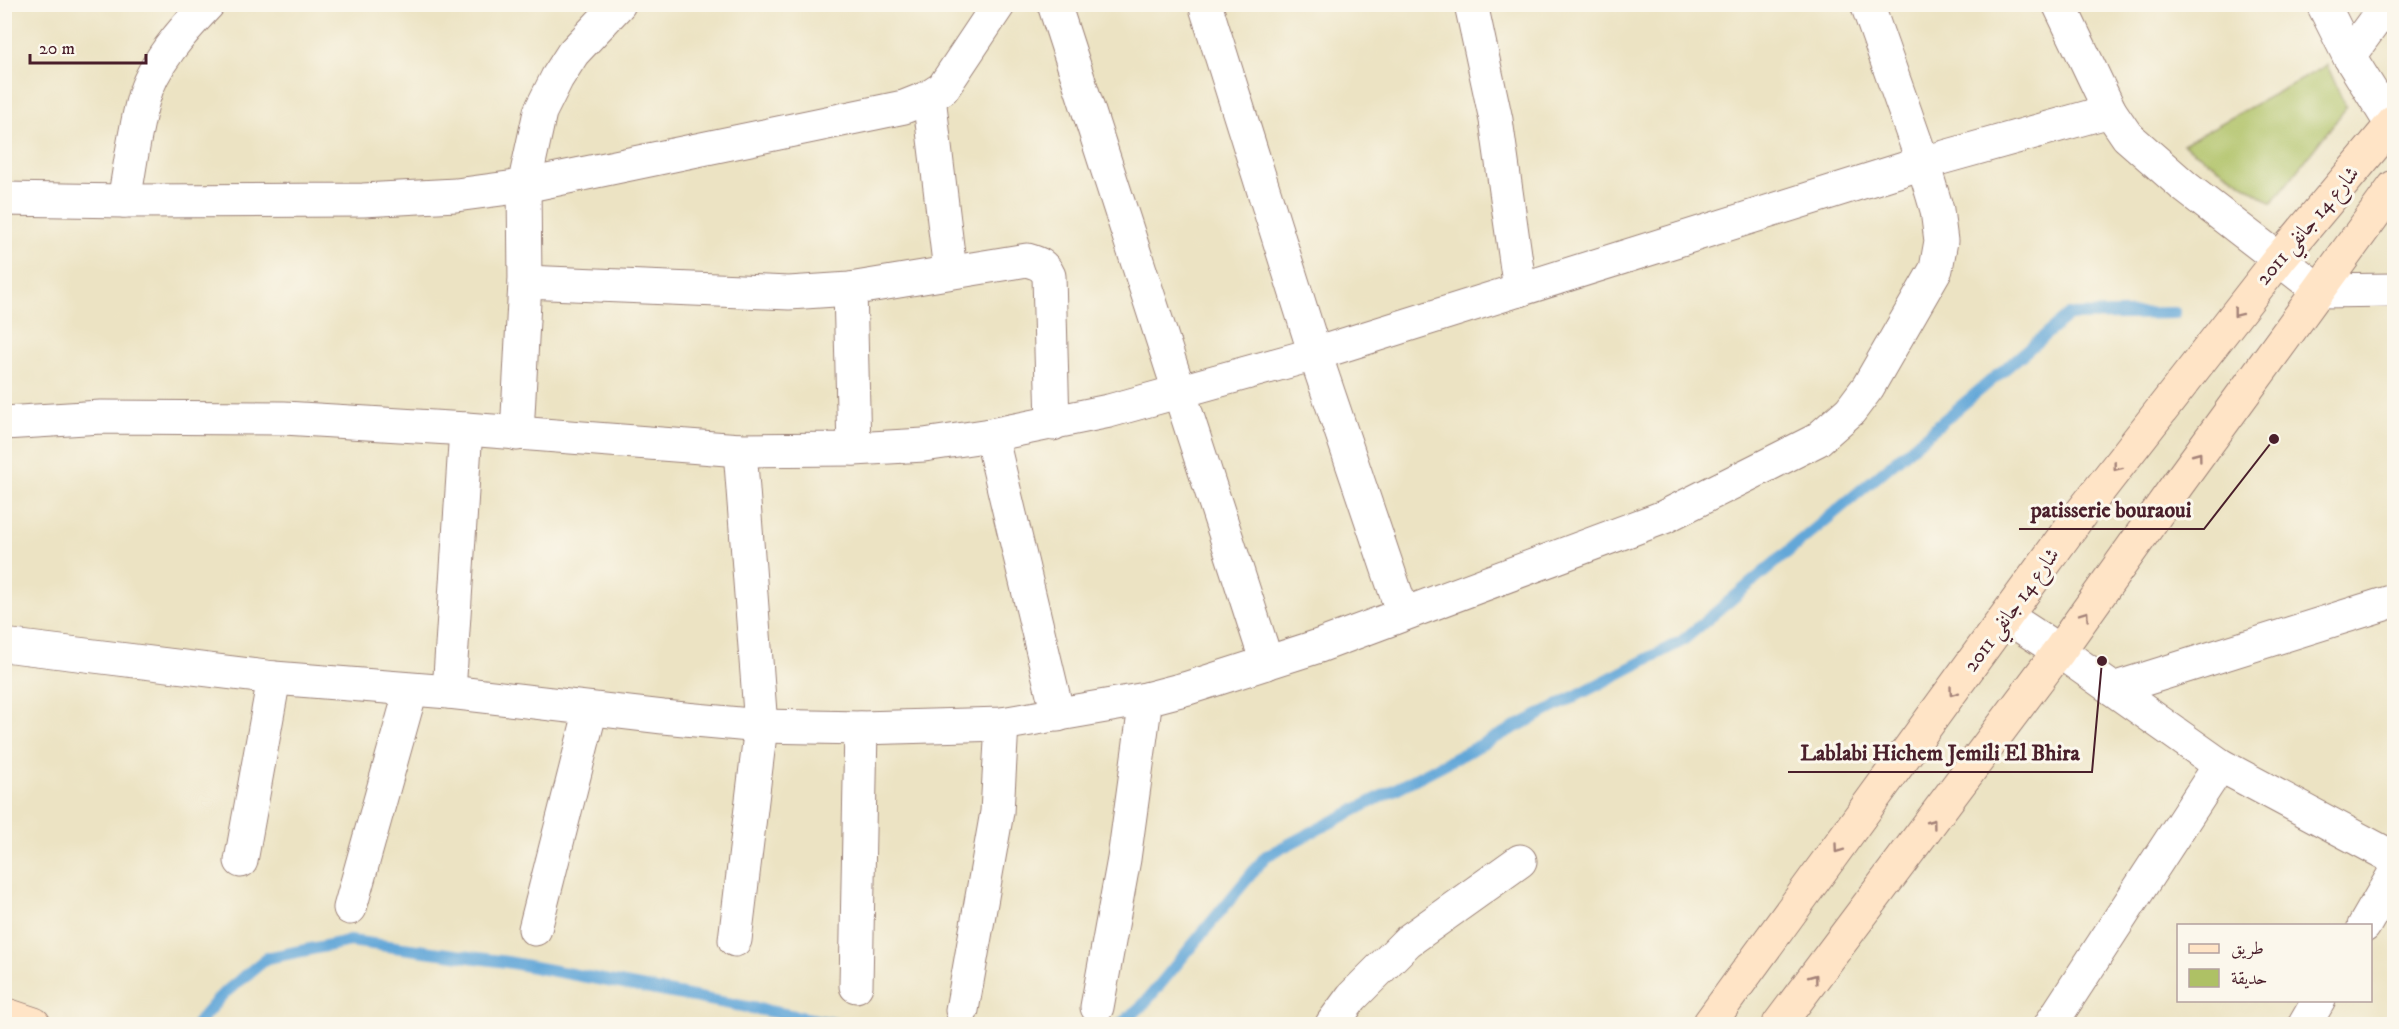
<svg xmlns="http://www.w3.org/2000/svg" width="2399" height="1029" font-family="'IM FELL DW Pica',Amiri,serif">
<rect width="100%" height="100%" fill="#fbf7ec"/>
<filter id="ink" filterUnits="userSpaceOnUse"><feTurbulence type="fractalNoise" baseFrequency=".0167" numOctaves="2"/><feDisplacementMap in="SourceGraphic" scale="12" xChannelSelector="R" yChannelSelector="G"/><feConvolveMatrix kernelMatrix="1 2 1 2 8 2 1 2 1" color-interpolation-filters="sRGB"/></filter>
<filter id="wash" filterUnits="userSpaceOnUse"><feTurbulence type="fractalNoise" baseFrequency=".008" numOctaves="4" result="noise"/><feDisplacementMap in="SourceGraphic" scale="24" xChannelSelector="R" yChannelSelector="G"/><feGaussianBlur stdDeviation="1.35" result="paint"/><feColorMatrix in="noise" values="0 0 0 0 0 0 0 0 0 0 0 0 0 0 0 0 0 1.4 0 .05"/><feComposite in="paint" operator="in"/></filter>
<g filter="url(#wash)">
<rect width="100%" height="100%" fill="#ece3c3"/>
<!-- green -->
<polygon fill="#aec165" stroke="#7c7048" stroke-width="1.5" points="2327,65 2346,108 2272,203 2183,144"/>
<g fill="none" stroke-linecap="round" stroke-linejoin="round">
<!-- stream -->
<g stroke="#63a7d8" stroke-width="12">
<polyline points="197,1024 222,995 267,958 350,941 507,962 837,1024"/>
<polyline points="1121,1024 1143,1005 1266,856 1682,641 2069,315 2175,313"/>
</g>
</g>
</g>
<g filter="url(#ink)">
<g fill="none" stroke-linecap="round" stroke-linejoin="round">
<!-- street casing -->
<g stroke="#9b8177" stroke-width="35">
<g id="street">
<polyline points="1054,4 1267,663"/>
<polyline points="1205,4 1315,354 1403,614"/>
<polyline points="1471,4 1496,120 1520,290"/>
<polyline points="2059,4 2110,111 2127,136 2184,186 2320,291 2394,290"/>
<polyline points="2323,4 2349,56 2392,125"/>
<polyline points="2349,56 2387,4"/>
<polyline points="929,97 950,271"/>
<polyline points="4,199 124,201 363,200 456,195 524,186 904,107 929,97 943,88 999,4"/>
<path d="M124,201C130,168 134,133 143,100C152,65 183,30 208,4"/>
<path d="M525,282L789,293L850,289L1027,260C1038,263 1044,265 1049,276L1053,424"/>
<polyline points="850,289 854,449"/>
<polyline points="4,423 101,417 284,418 466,429 740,450 854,449 924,445 991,435 1109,411 1315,354 1923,163 2110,111"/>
<polyline points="517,434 525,282 524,186 540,112 557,78 573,53 619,4"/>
<polyline points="991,435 1058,715"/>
<polyline points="2007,617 2059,651 2220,765 2394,858"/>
<polyline points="4,645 274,678 449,692 663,717 761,726 861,728 1002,724 1146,699 1188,688 1319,646 1664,517 1817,440 1850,411 1868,387 1936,269 1941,241 1937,210 1923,163 1867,4"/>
<polyline points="2113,689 2394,601"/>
<polyline points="449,692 466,429"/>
<polyline points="241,861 274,678"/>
<polyline points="350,908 411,690"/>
<polyline points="2364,926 2394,874"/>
<polyline points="535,929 591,709"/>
<polyline points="735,940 761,726 740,450"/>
<polyline points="856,986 861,728"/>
<polyline points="1097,1007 1124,859 1146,699"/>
<polyline points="962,1010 997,812 1002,724"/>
<polyline points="1332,1024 1352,997 1408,941 1520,861"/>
<polyline points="2051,1024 2220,765"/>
<polyline points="2305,1024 2319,1000"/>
</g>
</g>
<!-- secondary casing -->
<g stroke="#9b8177" stroke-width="35">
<g id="secondary">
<polyline points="4,1014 34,1024"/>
<polyline points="1709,1024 2082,512 2280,258 2394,122"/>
<polyline points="1779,1024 2059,651 2177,485 2394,187"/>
</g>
</g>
<!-- street -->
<use href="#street" stroke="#fff" stroke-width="33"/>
<!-- secondary -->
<use href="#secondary" stroke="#ffe4c6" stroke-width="33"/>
</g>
<!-- one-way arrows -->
<defs><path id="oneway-chevron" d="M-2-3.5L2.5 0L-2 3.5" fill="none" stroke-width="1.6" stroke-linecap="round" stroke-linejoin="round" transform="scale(1.5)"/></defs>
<g stroke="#a48278">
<use href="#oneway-chevron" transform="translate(2237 313) rotate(128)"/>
<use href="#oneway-chevron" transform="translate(2198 456) rotate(-53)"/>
<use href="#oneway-chevron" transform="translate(2117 467) rotate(128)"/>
<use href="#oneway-chevron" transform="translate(2085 615) rotate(-55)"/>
<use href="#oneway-chevron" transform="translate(1953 692) rotate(126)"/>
<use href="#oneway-chevron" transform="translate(1932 823) rotate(-53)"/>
<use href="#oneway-chevron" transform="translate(1838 849) rotate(126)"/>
<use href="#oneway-chevron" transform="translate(1814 978) rotate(-53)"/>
</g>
</g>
<g text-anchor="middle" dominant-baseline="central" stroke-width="6" stroke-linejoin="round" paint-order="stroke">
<!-- street labels -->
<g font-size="21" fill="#4a1f2b" stroke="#fbf7ec">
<text transform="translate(2308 226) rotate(-50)">شارع 14 جانفي 2011</text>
<text transform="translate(2012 610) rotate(-54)">شارع 14 جانفي 2011</text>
</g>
</g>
<!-- callouts -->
<path fill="none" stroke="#4a1f2b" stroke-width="2" d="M2274 439L2204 529H2019M2102 661L2092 772H1788"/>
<g fill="#4a1f2b" stroke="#fbf7ec" stroke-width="2">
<circle cx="2274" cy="439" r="6"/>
<circle cx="2102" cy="661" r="6"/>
</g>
<g font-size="22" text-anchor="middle" font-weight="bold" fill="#4a1f2b" stroke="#fbf7ec" stroke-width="6" stroke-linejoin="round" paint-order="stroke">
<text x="2111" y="517">patisserie bouraoui</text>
<text x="1940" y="760">Lablabi Hichem Jemili El Bhira</text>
</g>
<!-- margin -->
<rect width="2399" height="1029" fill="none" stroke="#fbf7ec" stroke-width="24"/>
<!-- legend -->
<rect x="2177" y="924" width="195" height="78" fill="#fbf7ec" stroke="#b4a19f" stroke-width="1.5"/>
<rect x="2189" y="944" width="30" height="9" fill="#ffe4c6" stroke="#b4a19f" stroke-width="1.5"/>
<text x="2231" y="954" font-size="18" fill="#4a1f2b">طريق</text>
<rect x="2189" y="969" width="30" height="18" fill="#aec165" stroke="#b4a19f" stroke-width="1.5"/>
<text x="2231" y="984" font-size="18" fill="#4a1f2b">حديقة</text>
<!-- scale -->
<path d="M30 54v9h116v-9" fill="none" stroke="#4a1f2b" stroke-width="3"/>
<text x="39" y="54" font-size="18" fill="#4a1f2b" stroke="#fbf7ec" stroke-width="4.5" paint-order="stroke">20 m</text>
</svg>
